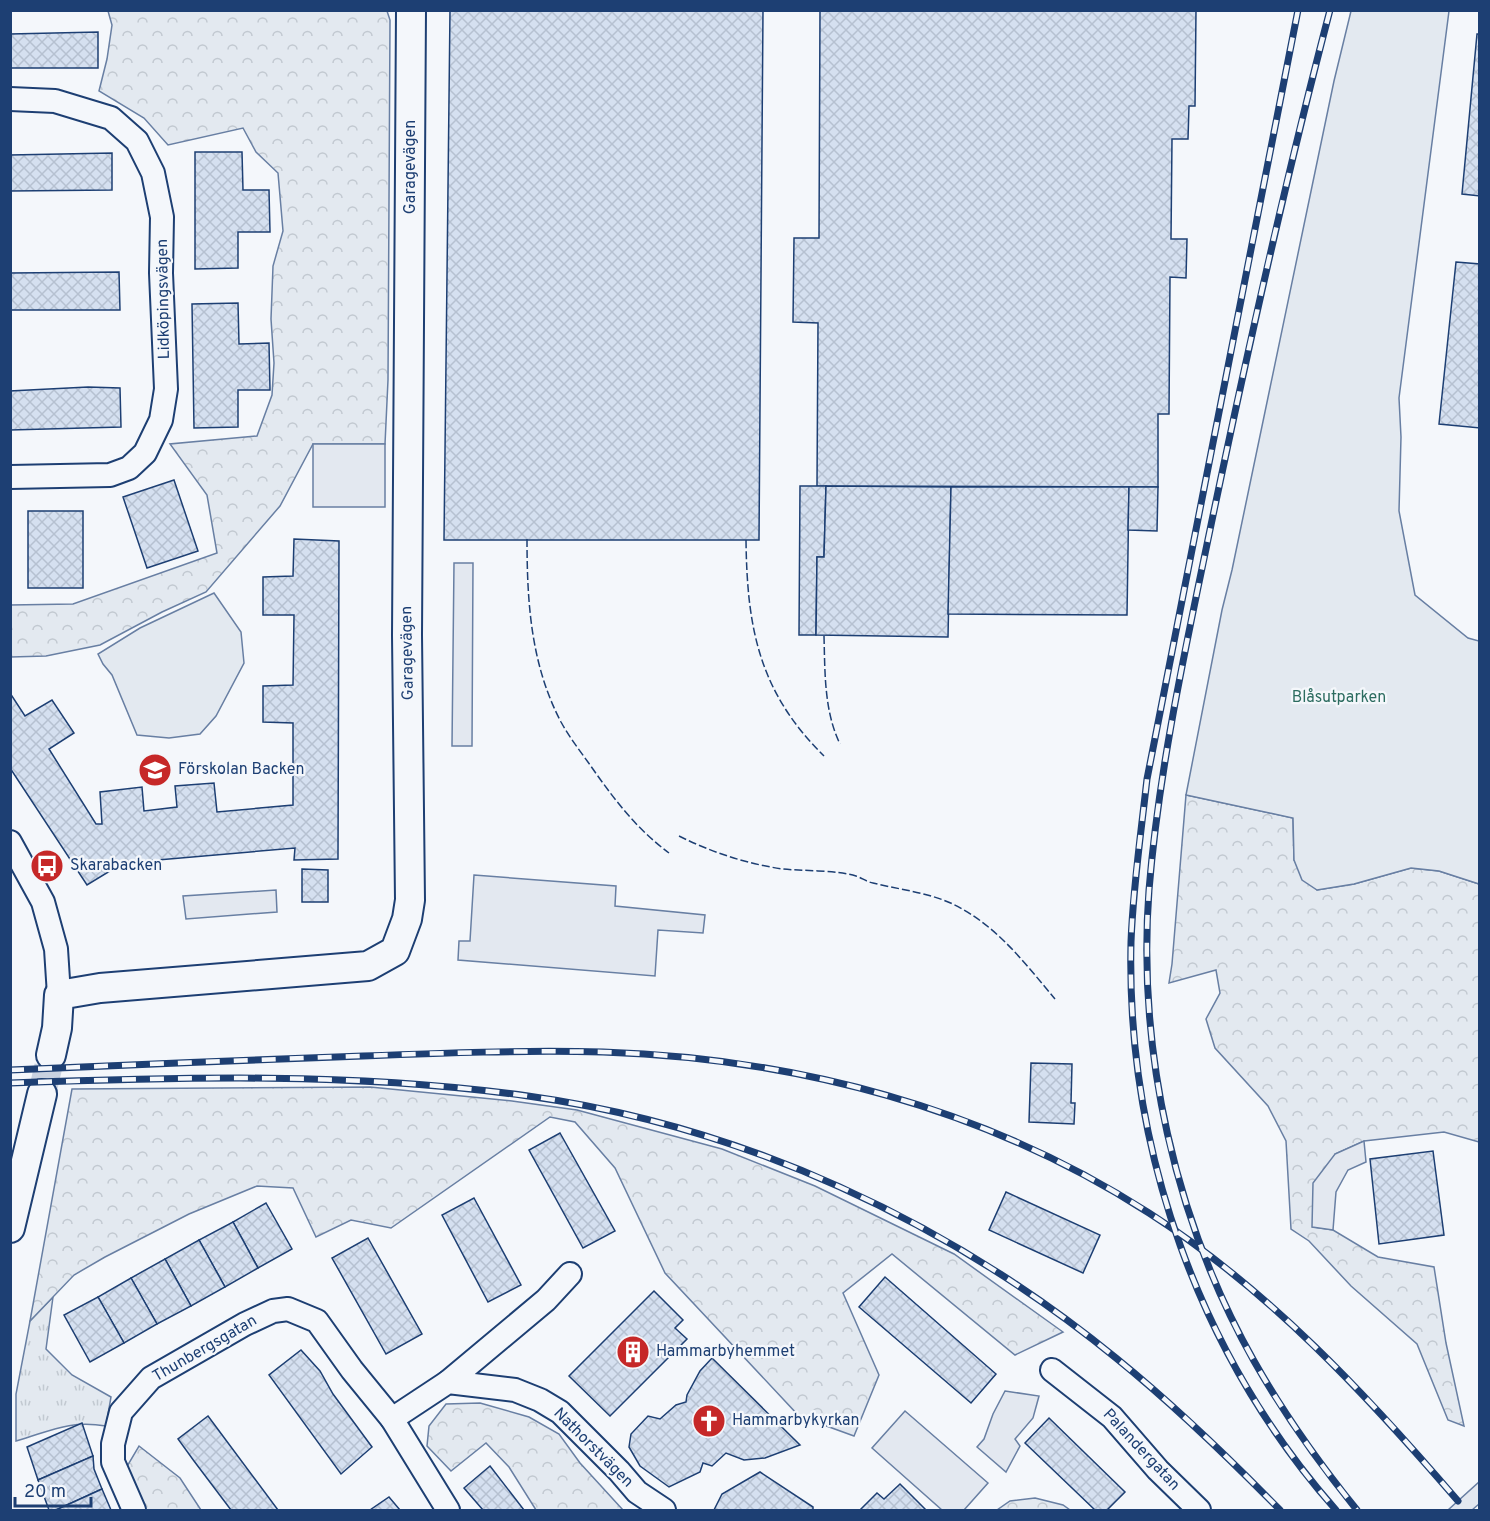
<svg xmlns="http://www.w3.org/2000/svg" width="1490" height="1521" font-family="Overpass,sans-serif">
<defs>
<pattern id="grass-tufts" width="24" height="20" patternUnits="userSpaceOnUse" patternTransform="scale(1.5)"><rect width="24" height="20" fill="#e3e9f0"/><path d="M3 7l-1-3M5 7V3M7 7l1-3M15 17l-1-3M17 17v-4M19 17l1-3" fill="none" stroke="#c2c9d1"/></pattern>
<pattern id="forest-crowns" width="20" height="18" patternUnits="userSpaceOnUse" patternTransform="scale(1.5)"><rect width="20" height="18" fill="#e3e9f0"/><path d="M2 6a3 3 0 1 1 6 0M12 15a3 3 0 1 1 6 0" fill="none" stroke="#c2c9d1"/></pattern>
<pattern id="building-cross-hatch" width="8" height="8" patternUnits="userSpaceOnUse" patternTransform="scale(1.5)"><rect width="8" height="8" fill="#d5e0f0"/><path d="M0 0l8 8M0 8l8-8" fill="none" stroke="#b6c1d1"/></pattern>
</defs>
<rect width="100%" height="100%" fill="#f4f7fb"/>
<!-- grass -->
<path fill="url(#grass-tufts)" stroke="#687fa3" stroke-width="1.5" d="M53,1297L46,1349L72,1375L111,1397L106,1426C68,1420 51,1431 16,1441V1394L30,1321Z"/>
<!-- forest -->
<g fill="url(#forest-crowns)" stroke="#687fa3" stroke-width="1.5">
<polygon points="108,11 387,11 390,20 388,380 385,444 313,444 280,506 206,592 162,612 100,645 46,656 11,657 10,605 73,604 217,553 207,495 170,444 257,436 272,395 274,363 271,319 273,266 283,231 278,173 256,152 243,128 168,145 144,118 99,91 107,59 112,25"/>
<polygon points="1186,795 1293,818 1294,860 1317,890 1354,884 1411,868 1439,871 1479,884 1479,1142 1444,1132 1364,1141 1335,1154 1313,1227 1333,1230 1378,1257 1434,1267 1446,1343 1464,1426 1448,1420 1417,1344 1351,1286 1309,1241 1291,1229 1286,1141 1268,1106 1215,1048 1206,1019 1220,993 1216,970 1169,983 1172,964"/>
<polygon points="370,1087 512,1101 577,1110 722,1149 815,1186 954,1254 1063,1332 1015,1355 892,1254 843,1293 879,1375 854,1436 799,1416 665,1273 615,1168 575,1122 550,1117 391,1228 351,1220 316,1237 293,1188 257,1186 189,1214 105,1257 74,1275 30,1321 72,1089"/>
<polygon points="480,1403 529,1417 559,1434 580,1463 623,1510 536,1510 509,1467 486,1443 451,1471 427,1446 429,1426 446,1404"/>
<polygon points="139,1446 180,1478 201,1510 145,1510 126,1468"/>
<polygon points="1035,1498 1063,1505 1070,1510 997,1510 1010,1501"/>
</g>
<!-- park -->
<g fill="#e3e9f0" stroke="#687fa3" stroke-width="1.5">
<polygon points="1351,11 1449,11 1399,398 1401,437 1399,511 1415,595 1468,638 1479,641 1479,884 1439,871 1411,868 1354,884 1317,890 1302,880 1294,860 1293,818 1186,795 1222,610 1232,570 1334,81"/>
<polygon points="214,593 241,632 244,663 216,716 200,734 169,738 137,735 112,675 103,664 98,654 140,628"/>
</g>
<!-- parking -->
<g fill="#e3e8f0" stroke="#687fa3" stroke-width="1.5">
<rect x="313" y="444" width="72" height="63"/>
<polygon points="454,563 473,563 472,746 452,746"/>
<polygon points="474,875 616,886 615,906 705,915 703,933 658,930 655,976 458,960 459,941 470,941"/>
<polygon points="276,890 277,912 186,919 183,896"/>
<polygon points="1364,1141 1366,1162 1348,1170 1336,1192 1333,1230 1312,1227 1313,1183 1335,1154"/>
<polygon points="1005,1391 1039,1396 1033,1418 1015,1439 1020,1446 1006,1472 977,1447 984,1439 993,1414"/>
<polygon points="905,1411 988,1483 964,1510 942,1510 872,1448"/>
<polygon points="1479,1482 1479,1504 1472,1510 1448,1510"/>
</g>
<!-- building -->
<g fill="url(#building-cross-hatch)" stroke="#1d3f73" stroke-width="1.5">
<polygon points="450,10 763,10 759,540 444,540"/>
<polygon points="820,10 1196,10 1195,106 1189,106 1188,139 1172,139 1171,239 1187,239 1186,278 1170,277 1169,414 1158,414 1158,487 817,486 818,323 793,322 794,238 819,238"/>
<polygon points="98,32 98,68 10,68 10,34"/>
<polygon points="1477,34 1480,34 1480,196 1462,194"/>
<polygon points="195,152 242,152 243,190 269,190 270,232 238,232 238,268 195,269"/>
<polygon points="112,153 112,190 10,191 10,155"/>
<polygon points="1456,262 1480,264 1480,428 1439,424"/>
<polygon points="119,272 120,310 10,310 10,273"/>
<polygon points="238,303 239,344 269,343 270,390 238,390 238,427 194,428 192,304"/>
<polygon points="88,387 120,388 121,427 10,430 10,391"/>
<polygon points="174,480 198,551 147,568 123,497"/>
<polygon points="800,486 826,486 824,557 817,557 816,635 799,635"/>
<polygon points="826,486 951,487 948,637 816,635 817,557 824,557"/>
<polygon points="951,487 1129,487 1127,615 948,614"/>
<polygon points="1129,487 1158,487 1157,531 1128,530"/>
<rect x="28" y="511" width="55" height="77"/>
<polygon points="294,539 339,541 338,859 294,860 295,848 123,863 87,885 10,768 10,693 25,716 52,700 74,733 49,749 96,824 102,824 100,792 142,787 144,811 177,807 175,786 214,783 217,812 293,805 293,723 263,722 263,686 293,685 294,615 263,615 263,577 293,576"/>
<polygon points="302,869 328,870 328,902 302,902"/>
<polygon points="1031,1063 1072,1064 1071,1103 1075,1103 1074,1124 1029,1122"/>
<polygon points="560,1133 615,1231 583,1248 529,1150"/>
<polygon points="1433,1151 1444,1235 1379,1244 1370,1159"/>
<polygon points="1006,1192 1100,1235 1083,1273 989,1230"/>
<polygon points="474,1198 521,1285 488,1302 442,1215"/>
<polygon points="266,1203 292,1249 258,1268 233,1222"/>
<polygon points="233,1222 258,1268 225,1287 199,1240"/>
<polygon points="368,1238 422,1334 386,1354 332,1258"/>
<polygon points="199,1240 225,1287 191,1306 165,1259"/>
<polygon points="165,1259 191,1306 157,1324 131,1278"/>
<polygon points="885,1277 996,1374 971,1403 859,1307"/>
<polygon points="131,1278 157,1324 124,1343 98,1297"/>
<polygon points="654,1291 683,1320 675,1328 687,1339 610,1416 569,1376"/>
<polygon points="98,1297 124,1343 90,1362 64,1315"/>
<polygon points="301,1350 320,1371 333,1394 372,1447 341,1474 269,1375"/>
<polygon points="712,1358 800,1445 765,1458 744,1460 726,1453 712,1466 703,1463 700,1472 669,1487 640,1466 629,1447 631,1434 648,1416 660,1419 676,1405 686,1402 687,1395 700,1371"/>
<polygon points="208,1416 278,1510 231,1510 194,1461 178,1439"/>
<polygon points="1049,1418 1125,1492 1107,1510 1095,1510 1025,1443"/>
<polygon points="82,1423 93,1456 38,1480 27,1447"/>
<polygon points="93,1456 94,1469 102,1489 56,1510 49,1510 38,1480"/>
<polygon points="490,1466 524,1510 483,1510 464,1488"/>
<polygon points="760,1472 813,1507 813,1510 714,1510 722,1494"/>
<polygon points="900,1484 926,1510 860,1510 877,1493 884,1499"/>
<polygon points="102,1489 111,1510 56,1510"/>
<polygon points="389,1497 400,1510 370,1510"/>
</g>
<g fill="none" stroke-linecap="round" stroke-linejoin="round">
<!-- tertiary-tunnel -->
<polyline stroke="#c9d2e0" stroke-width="28" stroke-dasharray="28 14" stroke-linecap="butt" points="42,1094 51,1055"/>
<!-- minor casing -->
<g stroke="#1d3f73" stroke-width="26">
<g id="minor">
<polyline points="10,99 55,101 111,118 137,141 153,173 162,217 161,273 166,389 161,420 145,453 129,468 110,475 10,477"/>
<polyline points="10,842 43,902 56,949 59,995"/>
<polyline points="1052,1370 1112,1417 1158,1470 1199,1510"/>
<polyline points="448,1382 546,1300 570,1274"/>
<polyline points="392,1419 448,1382 515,1390 540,1400 560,1412 619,1471 637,1492 664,1510"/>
<polyline points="134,1510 113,1462 113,1444 121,1412 151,1378 245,1324 273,1311 288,1309 317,1321 352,1370 392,1419 448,1510"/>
</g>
</g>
<!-- tertiary casing -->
<g stroke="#1d3f73" stroke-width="32">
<g id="tertiary">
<polyline points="51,1055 57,1028 59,995 100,988 368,966 395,951 407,919 410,900 407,635 411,10"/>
<polyline points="10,1228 42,1094"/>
</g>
</g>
<!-- minor -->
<use href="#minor" stroke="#f4f7fb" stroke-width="22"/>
<!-- tertiary -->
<use href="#tertiary" stroke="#f4f7fb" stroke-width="28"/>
<!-- rail casing -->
<g stroke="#1d3f73" stroke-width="7">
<g id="rail">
<path d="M1298,10L1147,779C1141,833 1133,887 1131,942C1126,1149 1199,1355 1336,1510"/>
<path d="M1330,10C1285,181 1247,353 1211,525C1186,646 1159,767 1149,890C1137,1051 1175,1221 1254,1361C1284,1414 1319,1463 1357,1510"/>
<path d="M10,1070C128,1065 245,1060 363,1056C443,1053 523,1050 603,1052C795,1058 986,1108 1149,1213C1269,1290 1366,1394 1458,1501"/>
<path d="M10,1083C183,1077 356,1072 528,1096C743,1126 948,1221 1116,1358C1174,1405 1228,1457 1280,1510"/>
</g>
</g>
<!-- rail -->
<use href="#rail" stroke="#f4f7fb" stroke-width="4.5" stroke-dasharray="14" stroke-linecap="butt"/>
<!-- fence -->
<g stroke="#1d3f73" stroke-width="1.5" stroke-dasharray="8 3" stroke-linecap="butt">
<path d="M527,539C527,603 531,665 561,722C571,740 584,756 595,772C617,803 638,830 669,853"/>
<path d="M746,540C747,628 759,692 824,756"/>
<path d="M824,636C825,672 824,711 840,744"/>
<path d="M679,836C711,852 747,864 783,869C803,871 838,870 856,876C862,878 867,882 873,883C905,891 936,893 964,910C1002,932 1028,967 1055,999"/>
</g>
</g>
<!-- icons -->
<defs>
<g id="school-disc" transform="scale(1.725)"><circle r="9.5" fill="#c62828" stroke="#f4f7fb"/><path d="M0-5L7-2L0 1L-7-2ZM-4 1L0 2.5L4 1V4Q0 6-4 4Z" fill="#fff"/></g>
<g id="bus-disc" transform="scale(1.725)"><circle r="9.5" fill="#c62828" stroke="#f4f7fb"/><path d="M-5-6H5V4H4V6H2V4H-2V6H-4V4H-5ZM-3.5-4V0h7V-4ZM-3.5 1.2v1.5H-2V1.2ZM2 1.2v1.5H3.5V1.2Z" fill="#fff"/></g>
<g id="building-disc" transform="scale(1.725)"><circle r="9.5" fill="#c62828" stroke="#f4f7fb"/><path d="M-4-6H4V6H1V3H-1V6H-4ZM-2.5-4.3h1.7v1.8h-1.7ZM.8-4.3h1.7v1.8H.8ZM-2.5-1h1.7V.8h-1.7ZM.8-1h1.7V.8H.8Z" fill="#fff"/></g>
<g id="church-disc" transform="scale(1.725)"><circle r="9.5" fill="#c62828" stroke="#f4f7fb"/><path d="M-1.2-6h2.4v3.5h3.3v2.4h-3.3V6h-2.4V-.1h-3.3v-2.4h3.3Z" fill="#fff"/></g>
</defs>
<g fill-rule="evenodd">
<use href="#school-disc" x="155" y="770"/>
<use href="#bus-disc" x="47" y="866"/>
<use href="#building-disc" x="633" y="1352"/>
<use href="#church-disc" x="709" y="1421"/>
</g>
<g text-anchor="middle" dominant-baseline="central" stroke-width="4.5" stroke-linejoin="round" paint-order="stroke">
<!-- street labels -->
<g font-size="16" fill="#1d3f73" stroke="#f4f7fb">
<text transform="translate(411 167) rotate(-90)">Garagevägen</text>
<text transform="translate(164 299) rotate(-91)">Lidköpingsvägen</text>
<text transform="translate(408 653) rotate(-91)">Garagevägen</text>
<text transform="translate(205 1349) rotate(-30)">Thunbergsgatan</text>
<text transform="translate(593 1448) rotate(45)">Nathorstvägen</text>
<text transform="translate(1141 1450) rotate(47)">Palandergatan</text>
</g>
<!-- park labels -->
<g font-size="16" fill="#2c6c60" stroke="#f4f7fb">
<text x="1339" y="698">Blåsutparken</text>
</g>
<!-- poi labels -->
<g font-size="16" fill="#1d3f73" stroke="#f4f7fb" text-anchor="start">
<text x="178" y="770">Förskolan Backen</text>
<text x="70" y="866">Skarabacken</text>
<text x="656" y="1352">Hammarbyhemmet</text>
<text x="732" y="1421">Hammarbykyrkan</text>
</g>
</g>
<!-- border -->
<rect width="1490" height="1521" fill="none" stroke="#1d3f73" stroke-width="24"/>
<!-- scale -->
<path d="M15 1497v9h76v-9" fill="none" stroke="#1d3f73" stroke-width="3"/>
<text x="24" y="1497" font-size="18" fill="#1d3f73" stroke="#f4f7fb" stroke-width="4.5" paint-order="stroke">20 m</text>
</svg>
